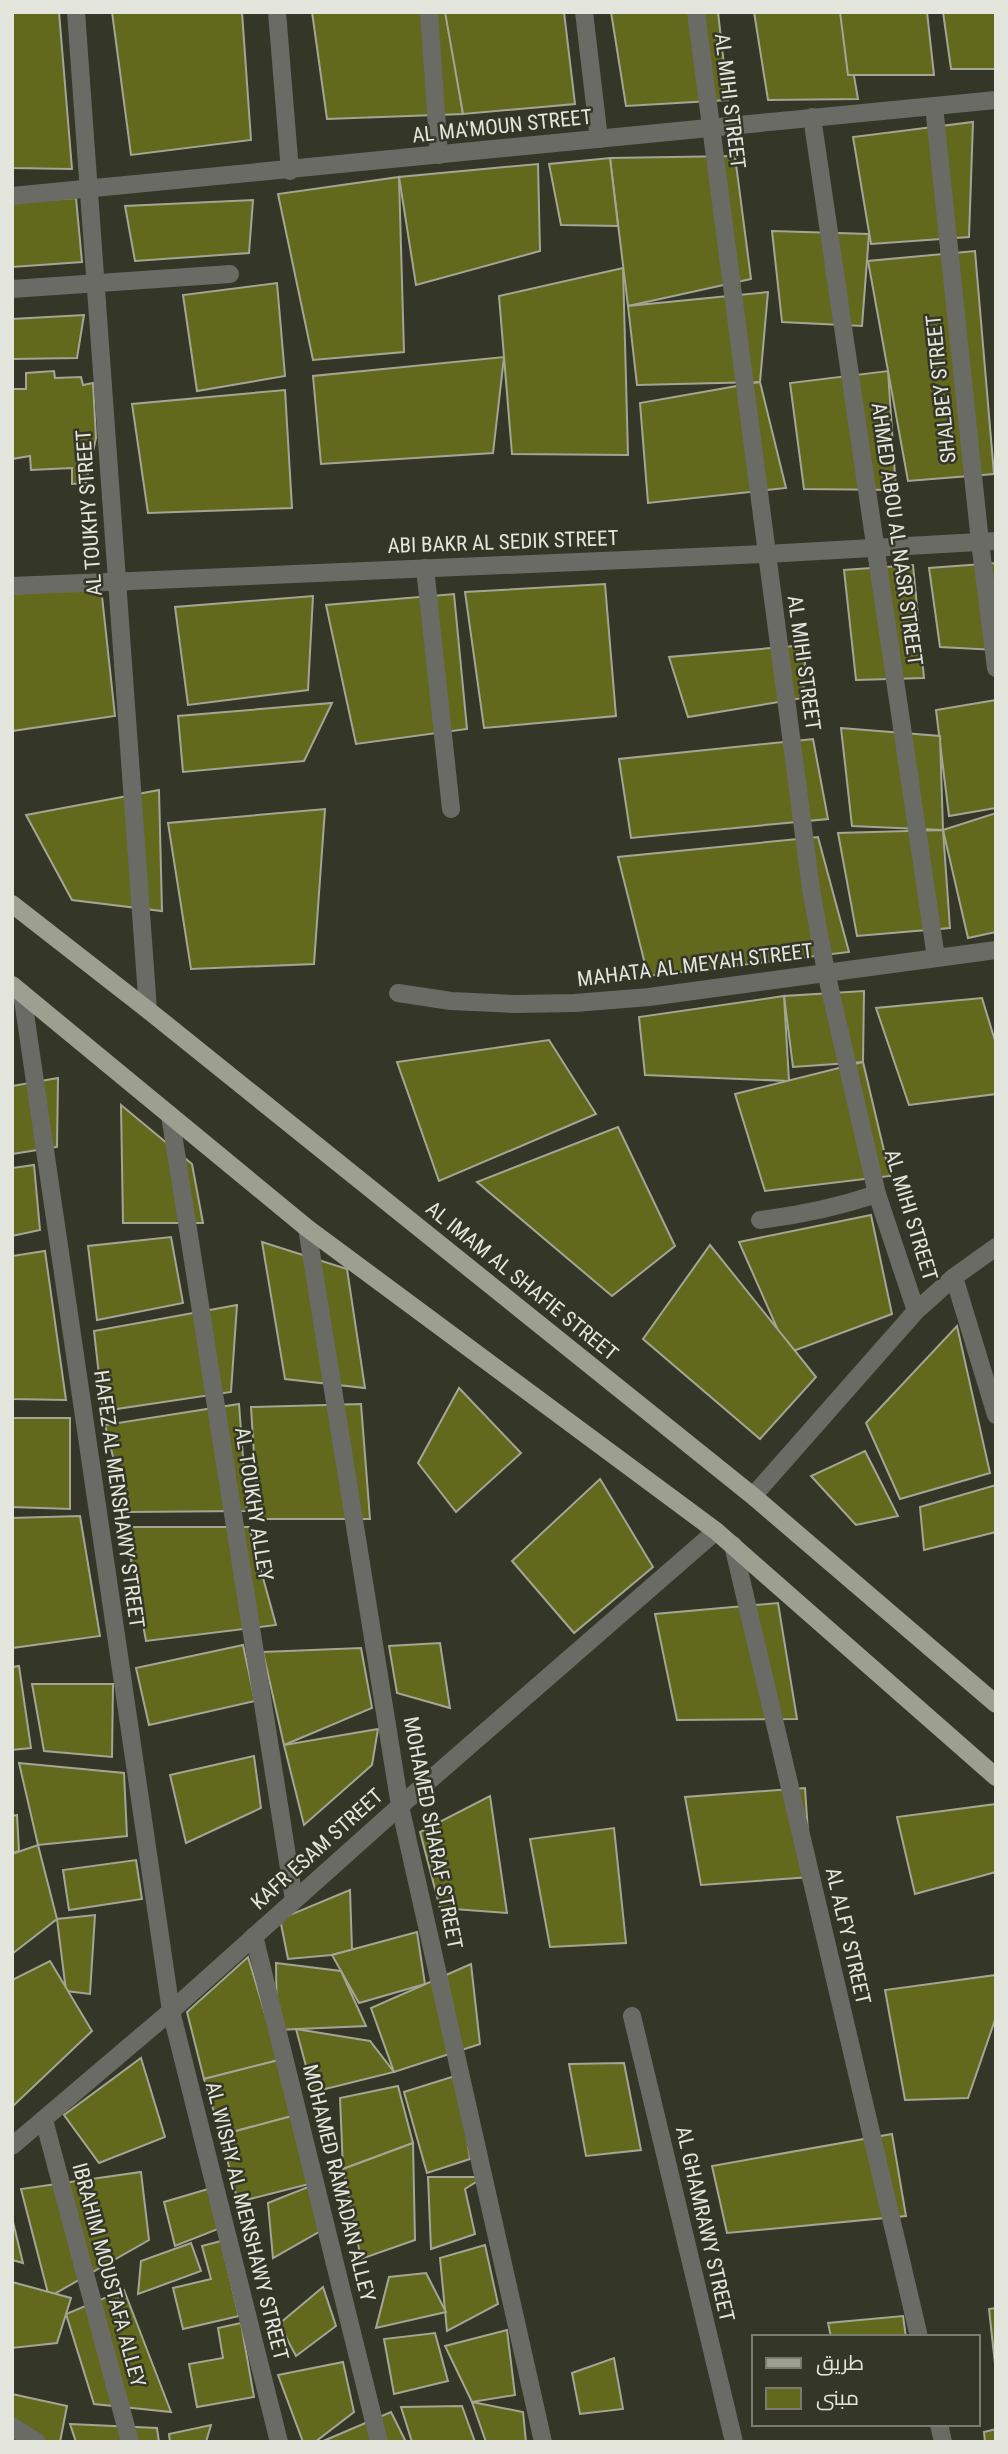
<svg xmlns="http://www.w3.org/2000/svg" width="1008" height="2454" font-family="'Roboto Condensed',Cairo,sans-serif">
<rect width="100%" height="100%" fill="#343628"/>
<!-- building -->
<g fill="#62681c" stroke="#a4a695" stroke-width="2">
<polygon points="12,12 59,12 72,169 12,168"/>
<polygon points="112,12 242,12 251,140 131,155"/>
<polygon points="312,12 447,12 463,114 327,119"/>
<polygon points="445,12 564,12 575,104 463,114"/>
<polygon points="611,12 718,12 728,100 626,106"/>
<polygon points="754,12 843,12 858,99 768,100"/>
<polygon points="840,12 927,12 934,75 848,75"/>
<polygon points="943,12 996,12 996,69 951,69"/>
<polygon points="973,122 969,237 871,244 853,137"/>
<polygon points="735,156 751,279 628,306 610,158"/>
<polygon points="610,158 618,226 561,225 549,164"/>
<polygon points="538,164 540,251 416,285 399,177"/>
<polygon points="399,177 404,352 313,360 278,194"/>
<polygon points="76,198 82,262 12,267 12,202"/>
<polygon points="253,200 249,253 135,261 125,206"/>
<polygon points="772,231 869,234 862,326 782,322"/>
<polygon points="975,251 994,474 908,481 868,261"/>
<polygon points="623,268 628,455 512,454 499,296"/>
<polygon points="277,283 285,376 197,391 183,295"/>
<polygon points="768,292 760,382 637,385 628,306"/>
<polygon points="84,315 77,358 12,359 12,319"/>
<polygon points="504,357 493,453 321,464 313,376"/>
<polygon points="54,371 55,378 81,377 83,385 93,383 96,438 86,483 72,484 72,468 31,470 30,456 12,459 12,389 26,389 26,373"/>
<polygon points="888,371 896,490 804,489 790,383"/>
<polygon points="760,382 786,488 648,503 640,403"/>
<polygon points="285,390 292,508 148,513 132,404"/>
<polygon points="996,563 996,650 940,647 929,568"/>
<polygon points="913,565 924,678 856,680 844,570"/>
<polygon points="605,584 616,716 484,728 465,592"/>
<polygon points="101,587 115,716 12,731 12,594"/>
<polygon points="454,594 467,729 356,744 326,605"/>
<polygon points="313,596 308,690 188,705 175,607"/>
<polygon points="806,645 803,698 688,717 669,657"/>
<polygon points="996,700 996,808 949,816 936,710"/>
<polygon points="332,703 304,761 183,772 178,716"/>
<polygon points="841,728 940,736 943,830 852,826"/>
<polygon points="813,739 828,819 631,838 619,759"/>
<polygon points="159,790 162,911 72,900 26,815"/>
<polygon points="325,809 314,964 191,969 168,823"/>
<polygon points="996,813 996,932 968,938 943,830"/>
<polygon points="943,830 950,928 857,936 838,833"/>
<polygon points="818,837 849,952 648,976 618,857"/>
<polygon points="864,991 863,1062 793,1067 784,996"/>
<polygon points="784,996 789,1081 645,1075 639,1017"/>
<polygon points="982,998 996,1044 996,1094 909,1105 876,1008"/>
<polygon points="549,1040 596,1114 439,1181 397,1062"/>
<polygon points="863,1062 890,1176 765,1191 735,1094"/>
<polygon points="58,1078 57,1147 12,1154 12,1086"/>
<polygon points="121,1105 192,1164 203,1223 123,1223"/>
<polygon points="618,1127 675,1246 612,1296 477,1182"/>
<polygon points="34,1165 40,1230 12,1236 12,1168"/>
<polygon points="871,1215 892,1314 788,1353 739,1242"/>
<polygon points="171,1237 183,1303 97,1320 88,1246"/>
<polygon points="262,1242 347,1269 365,1388 285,1379"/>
<polygon points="710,1245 816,1377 760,1439 643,1339"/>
<polygon points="45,1251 66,1400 12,1399 12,1256"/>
<polygon points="237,1305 231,1392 103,1411 94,1331"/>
<polygon points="957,1326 990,1473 900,1499 866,1423"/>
<polygon points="459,1388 521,1453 456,1512 418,1463"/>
<polygon points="239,1404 247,1511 127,1512 105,1425"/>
<polygon points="361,1404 370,1519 258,1519 251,1407"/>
<polygon points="12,1418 70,1418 70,1509 12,1507"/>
<polygon points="865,1451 898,1516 856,1525 811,1476"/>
<polygon points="600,1479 653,1567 574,1633 512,1561"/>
<polygon points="996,1485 996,1532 924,1550 920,1507"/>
<polygon points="80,1516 100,1636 12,1648 12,1518"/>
<polygon points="125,1527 249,1527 276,1625 146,1641"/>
<polygon points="778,1603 797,1719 677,1720 655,1614"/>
<polygon points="440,1643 450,1708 397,1693 389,1646"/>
<polygon points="243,1645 255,1701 149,1725 136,1668"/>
<polygon points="361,1648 372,1708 284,1745 263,1652"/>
<polygon points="19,1666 31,1748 12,1750 12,1667"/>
<polygon points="32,1684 113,1684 112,1757 44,1751"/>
<polygon points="378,1729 372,1765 304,1825 284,1745"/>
<polygon points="254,1756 261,1808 186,1843 170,1775"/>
<polygon points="19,1763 124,1773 127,1836 38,1845"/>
<polygon points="805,1788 811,1877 701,1885 685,1797"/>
<polygon points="490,1796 507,1913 440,1908 420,1832"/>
<polygon points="996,1804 996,1872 915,1894 897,1817"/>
<polygon points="17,1815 19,1851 12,1853 12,1816"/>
<polygon points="614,1828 626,1943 550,1947 530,1839"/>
<polygon points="38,1845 57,1919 12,1954 12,1854"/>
<polygon points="136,1860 142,1899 69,1910 63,1870"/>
<polygon points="350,1890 352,1950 332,1955 288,1959 280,1919"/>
<polygon points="95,1915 90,1994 66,1991 57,1919"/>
<polygon points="417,1932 425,1984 359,2003 332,1955"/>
<polygon points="248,1957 279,2060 204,2079 187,2012"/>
<polygon points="50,1961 92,2031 12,2107 12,1980"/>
<polygon points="276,1963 341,1971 366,2026 277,2030"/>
<polygon points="471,1964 480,2044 394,2072 371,2008"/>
<polygon points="996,1975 996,2017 968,2098 905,2100 885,1990"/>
<polygon points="296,2029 370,2041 394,2072 313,2092"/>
<polygon points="141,2058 165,2137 99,2163 64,2115"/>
<polygon points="279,2060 292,2116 221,2135 204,2079"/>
<polygon points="624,2063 641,2150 586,2156 569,2064"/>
<polygon points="458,2075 470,2159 427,2173 404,2092"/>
<polygon points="398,2086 413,2143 343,2169 340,2098"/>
<polygon points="292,2116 309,2184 238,2202 221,2135"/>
<polygon points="892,2134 906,2216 727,2233 712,2166"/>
<polygon points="413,2143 415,2240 361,2259 343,2169"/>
<polygon points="141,2172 149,2240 49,2297 21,2189"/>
<polygon points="428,2177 484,2177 465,2189 475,2234 431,2249"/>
<polygon points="308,2187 324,2229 273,2258 268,2203"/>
<polygon points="208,2189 218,2229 175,2246 164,2202"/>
<polygon points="12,2218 23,2263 12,2260"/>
<polygon points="221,2241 239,2316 183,2329 173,2288 211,2279 202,2246"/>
<polygon points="191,2243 201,2271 138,2294 141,2261"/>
<polygon points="485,2245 498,2304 447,2331 440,2258"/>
<polygon points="426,2273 446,2312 376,2328 389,2277"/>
<polygon points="12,2282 71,2298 57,2343 12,2348"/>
<polygon points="323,2287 336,2326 296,2356 279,2324"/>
<polygon points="124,2290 171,2412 94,2404 66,2314"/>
<polygon points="996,2308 996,2373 989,2309"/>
<polygon points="903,2316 906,2337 831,2337 828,2323"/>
<polygon points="241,2323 254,2397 197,2407 189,2364 223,2358 218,2328"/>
<polygon points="507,2330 515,2395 472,2402 445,2346"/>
<polygon points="435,2333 448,2381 394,2394 384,2339"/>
<polygon points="614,2358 623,2409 580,2414 572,2373"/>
<polygon points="343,2362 354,2412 315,2442 303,2442 278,2375"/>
<polygon points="12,2394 67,2406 60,2442 12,2442"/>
<polygon points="472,2402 523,2412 526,2442 486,2442"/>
<polygon points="462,2406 475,2442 412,2442 401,2407"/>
<polygon points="391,2412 406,2442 321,2442"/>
<polygon points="70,2424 157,2428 159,2442 76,2442"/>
<polygon points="211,2425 206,2442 170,2442 169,2434"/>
<polygon points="996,2429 996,2442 985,2442 984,2432"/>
</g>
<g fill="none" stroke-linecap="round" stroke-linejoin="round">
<!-- minor -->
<g stroke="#6a6b64" stroke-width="18">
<polyline points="76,12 148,1010"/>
<polyline points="277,12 290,171"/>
<polyline points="429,12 439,155"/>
<polyline points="584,12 599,139"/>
<polyline points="696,12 811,889 826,972 877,1194 916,1311"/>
<polyline points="934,106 980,542 996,668"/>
<polyline points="812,117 936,958"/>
<polyline points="12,196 996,100"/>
<polyline points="12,289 230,274"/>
<polyline points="425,568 451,809"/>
<polyline points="12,586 766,554 996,541"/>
<polyline points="398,993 451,1001 515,1004 575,1003 649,997 996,950"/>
<polyline points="15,994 22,993 171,2011 279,2442"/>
<polyline points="170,1115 294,1900"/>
<path d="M760,1220C801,1215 838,1207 877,1194"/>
<polyline points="307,1228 400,1806 543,2442"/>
<polyline points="954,1277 996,1415"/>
<polyline points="753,1496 916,1311 954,1277 996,1247"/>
<polyline points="733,1545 919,2337"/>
<polyline points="254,1936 379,2442"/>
<polyline points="632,2016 734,2442"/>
<polyline points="44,2120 130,2442"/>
<polyline points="12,2146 171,2011 400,1806 716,1531"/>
<polyline points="939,2424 943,2442"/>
<polyline points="12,2426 37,2442"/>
</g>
<!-- major -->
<g stroke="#9da091" stroke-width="18">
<polyline points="12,904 148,1010 753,1496 996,1704"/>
<polyline points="12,985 307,1228 716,1531 996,1777"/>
</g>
</g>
<g text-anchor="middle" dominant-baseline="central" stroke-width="5" stroke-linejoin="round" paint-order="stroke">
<!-- street labels -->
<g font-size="21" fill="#e4e5dc" stroke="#343628">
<text transform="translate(730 101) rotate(83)">AL MIHI STREET</text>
<text transform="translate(502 126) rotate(-6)">AL MA'MOUN STREET</text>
<text transform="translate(941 389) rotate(-96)">SHALBEY STREET</text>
<text transform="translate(89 513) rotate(-94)">AL TOUKHY STREET</text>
<text transform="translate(897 534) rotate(82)">AHMED ABOU AL NASR STREET</text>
<text transform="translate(503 542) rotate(-2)">ABI BAKR AL SEDIK STREET</text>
<text transform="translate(804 663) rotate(82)">AL MIHI STREET</text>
<text transform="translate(695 965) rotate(-7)">MAHATA AL MEYAH STREET</text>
<text transform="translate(911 1215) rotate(73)">AL MIHI STREET</text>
<text transform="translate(522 1281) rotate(39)">AL IMAM AL SHAFIE STREET</text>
<text transform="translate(119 1499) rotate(82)">HAFEZ AL MENSHAWY STREET</text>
<text transform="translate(254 1504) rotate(81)">AL TOUKHY ALLEY</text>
<text transform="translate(433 1833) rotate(79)">MOHAMED SHARAF STREET</text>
<text transform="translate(317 1849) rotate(-42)">KAFR ESAM STREET</text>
<text transform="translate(848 1936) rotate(77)">AL ALFY STREET</text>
<text transform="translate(339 2183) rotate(76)">MOHAMED RAMADAN ALLEY</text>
<text transform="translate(247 2221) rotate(76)">AL WISHY AL MENSHAWY STREET</text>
<text transform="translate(705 2224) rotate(77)">AL GHAMRAWY STREET</text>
<text transform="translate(109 2275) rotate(75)">IBRAHIM MOUSTAFA ALLEY</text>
</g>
</g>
<!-- border -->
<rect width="1008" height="2454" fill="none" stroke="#e4e5dc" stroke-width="28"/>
<!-- legend -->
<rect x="752" y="2335" width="228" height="91" fill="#343628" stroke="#7a7c70" stroke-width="2"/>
<rect x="766" y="2358" width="35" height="10" fill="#9da091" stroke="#7a7c70" stroke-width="2"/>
<text x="816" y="2370" font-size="21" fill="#e4e5dc">طريق</text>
<rect x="766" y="2388" width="35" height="21" fill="#62681c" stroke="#7a7c70" stroke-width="2"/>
<text x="816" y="2405" font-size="21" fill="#e4e5dc">مبنى</text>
</svg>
